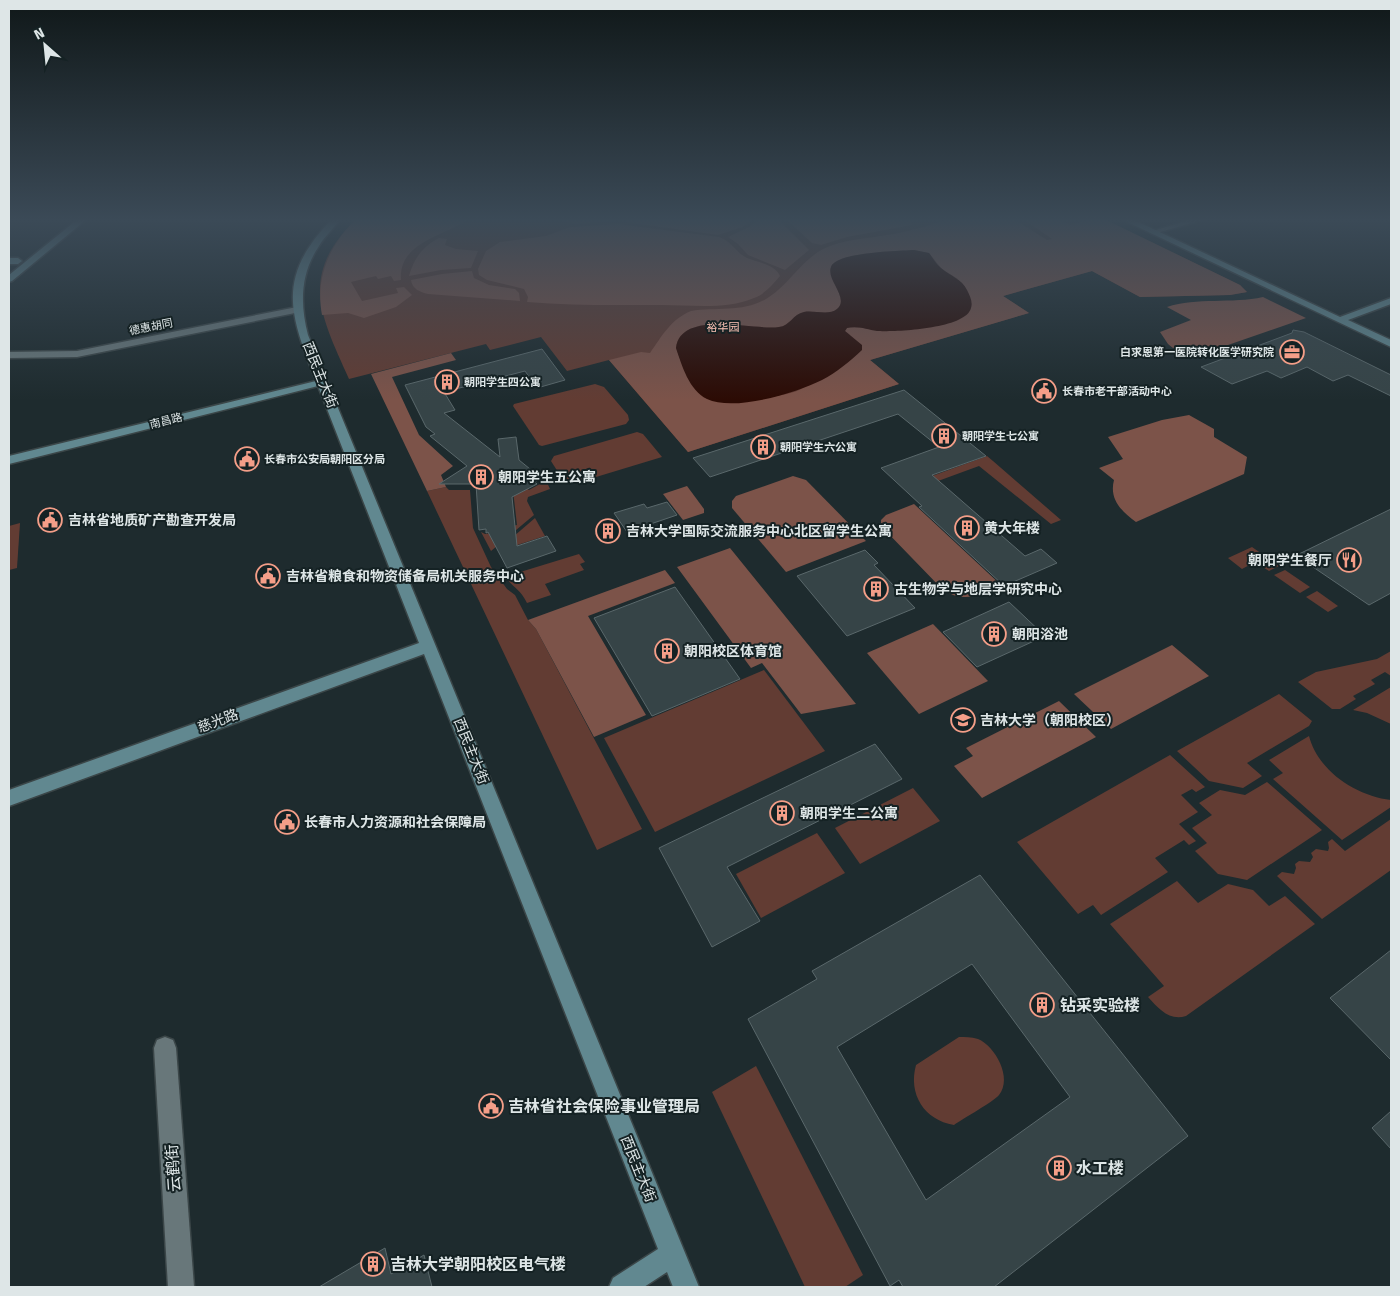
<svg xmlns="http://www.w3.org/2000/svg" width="1400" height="1296" font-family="'Fira Sans','Noto Sans SC',sans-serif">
<rect width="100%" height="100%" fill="#1e2b2e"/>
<!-- green -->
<g fill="#623c33">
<path d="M356,219H1104L1240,285L1247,292L1230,295L1140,297L1092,271L1003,296L1029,313L870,360L899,384L688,452L609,360L567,371L541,337L490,350L486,344L349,379C321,316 298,276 356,219Z"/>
<polygon points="595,384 604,387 628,415 629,420 626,424 542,446 539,445 513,406 514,404"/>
<polygon points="637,432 643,434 662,457 573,484 563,480 551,461 554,456"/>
<polygon points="987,456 993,461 1061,520 1051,524 979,466 908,492 902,487"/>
<polygon points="545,478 550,489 528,497 527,501 534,515 491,551 481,532 485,534 511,530 511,526 517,525 512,482 516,480 529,490 540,484 539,482"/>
<polygon points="446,487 449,490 470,490 473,528 491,567 507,589 515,595 528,620 536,629 642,829 597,850 427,491"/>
<polygon points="535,518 545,536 499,551 498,550"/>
<polygon points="20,523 17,568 9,570 9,526"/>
<polygon points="1252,547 1279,566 1269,571 1255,562 1242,569 1228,558"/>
<path d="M579,554L585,562L580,564L584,570L545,584L551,595L527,603C520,589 515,589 507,579V576Z"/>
<polygon points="1285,570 1310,587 1300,593 1274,575"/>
<polygon points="1317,591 1338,606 1328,612 1306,597"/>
<polygon points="1391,651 1391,676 1385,672 1371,680 1375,684 1353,696 1356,699 1340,709 1332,709 1298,682 1316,672 1377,659"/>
<polygon points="764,670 825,751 655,832 604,738"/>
<polygon points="1391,687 1391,724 1367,713 1353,710"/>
<polygon points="1279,694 1312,721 1309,726 1247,763 1262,776 1243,788 1209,781 1177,751"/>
<path d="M1309,736C1318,771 1356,796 1391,800V807L1342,840L1273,779L1283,773L1269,760Z"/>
<polygon points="1170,755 1205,787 1196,792 1192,789 1181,795 1198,812 1179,824 1196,841 1189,845 1184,840 1155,858 1168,872 1101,915 1093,905 1078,914 1017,842"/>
<polygon points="1267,782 1322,830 1247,880 1218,874 1195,851 1207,843 1192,828 1212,815 1199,803 1220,790 1245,795"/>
<polygon points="913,788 940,821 860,864 835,828"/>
<polygon points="1391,819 1391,870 1322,919 1277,876 1282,872 1294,874 1296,868 1295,864 1299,861 1310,862 1313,857 1311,853 1316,849 1328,851 1329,848 1328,842 1332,839 1345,851"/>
<polygon points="817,833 845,873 761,918 736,874"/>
<path d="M1177,881L1198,903L1228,884L1253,890L1269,906L1285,896L1315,924L1186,1016C1169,1021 1159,1009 1148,997L1164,986L1110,924Z"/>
<path d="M959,1037C965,1037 971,1037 978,1039C995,1046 1013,1078 999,1095C993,1102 964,1118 954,1125C924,1120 908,1094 916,1065Z"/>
<polygon points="756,1066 863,1275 845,1287 805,1287 712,1092"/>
</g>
<!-- forest -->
<g fill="#7c5349" fill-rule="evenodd">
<path d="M356,219H469C445,236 398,242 401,280L394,281L391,276L378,279L376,276L351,282L362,301L398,293L396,288L404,287L412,295L396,307L364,318L348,313L322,315C315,278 329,246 356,219Z"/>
<polygon points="551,219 617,219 615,221 576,224"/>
<polygon points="628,219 753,219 743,227 718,235 625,222"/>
<polygon points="759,219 778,219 809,250 785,270 748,255 738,244 728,237 749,227"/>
<polygon points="786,219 911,219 912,225 847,237 821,245 812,243"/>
<path d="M950,219H1014L1047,240L1052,239L1023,219H1057L1070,225L1092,219H1104L1240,285L1247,292L1230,295L1140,297L1092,271L1003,296L1029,313L870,360L899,384L688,452L609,360L641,352L650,353C662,336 671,319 691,311C717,307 746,313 769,297C789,284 802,260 823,249C843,239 866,239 887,235C908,232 929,225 950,219ZM914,250L929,253L942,269L958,279L863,328H847L845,331L850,335C835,352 821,372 804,387C795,394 775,396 764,398C709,409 694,400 676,348C681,309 755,331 779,327C790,326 793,314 804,312C814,310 829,316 837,309C850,298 826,280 831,267C836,252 898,251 914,250Z"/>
<path d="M618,224L719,237C733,242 735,252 747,258C757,262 776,265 780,276C772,285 765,294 754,298C726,310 691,305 662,305C617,305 572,306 527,302L528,297L524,289L487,280L479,275L478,269L486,251L500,242L546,236L570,227Z"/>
<path d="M439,238L447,239L445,245L456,249L478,251L471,268L441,270L409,276C414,258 423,246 439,238Z"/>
<path d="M472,271L474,278L489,285L515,289L519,293L520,301L428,294C420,292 412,289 411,280L442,274Z"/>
<path d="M1263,297L1306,318L1202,354L1173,348L1168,344L1160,332L1191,320L1167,307C1197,297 1232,304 1263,297Z"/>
<polygon points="451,353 456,360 392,377 419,435 453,466 441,475 446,487 427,491 371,374"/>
<path d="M1189,415L1214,429V437L1247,457L1244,474L1136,522C1121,511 1109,499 1114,480L1099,468L1123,459L1108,437L1162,420Z"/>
<polygon points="793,476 806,480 866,541 786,572 732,508 732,501 736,496"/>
<polygon points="687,486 704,509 704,513 683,520 663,494"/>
<path d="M914,504L1002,586C981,595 963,604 942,589L881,526V520L886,515Z"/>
<polygon points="730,548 856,704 801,714 762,663 751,668 677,567"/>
<polygon points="665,570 675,583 588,616 646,715 594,737 536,629 528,620"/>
<polygon points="933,624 988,681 919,714 867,653"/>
<polygon points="1172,645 1209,676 1111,729 1074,694"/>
<polygon points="1059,701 1096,737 982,798 954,766 973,756 966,748"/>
</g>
<!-- water -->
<path fill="#2c0b04" d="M914,250L929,253C933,258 936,264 941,268C950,276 962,279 967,290C970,296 973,302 971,308C966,329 895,332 877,331C867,330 858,325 847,328L845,331L862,345V350C849,362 837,372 822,380C796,393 734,412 707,399C689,390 682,366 676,348C681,309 755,331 779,327C790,326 793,314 804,312C814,310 829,316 837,309C850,298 826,280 831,267C836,252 899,251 914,250Z"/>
<!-- building -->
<g fill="#364447" stroke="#5a686b" fill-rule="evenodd">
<polygon points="1293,330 1304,332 1391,375 1391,396 1348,375 1333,381 1307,367 1281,378 1267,371 1232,384 1201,367 1292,333"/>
<polygon points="542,349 565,380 537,388 525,371 444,392 455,410 444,413 500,457 498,439 516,437 519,460 541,478 535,482 537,484 512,497 517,546 547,536 556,551 507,568 488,532 486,533 486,529 479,530 476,484 439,484 467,466 430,436 435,434 426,427 405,385"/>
<polygon points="904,390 986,456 932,475 1025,556 1041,549 1057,563 1004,586 919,507 922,506 881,468 939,447 898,414 710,477 693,458"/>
<polygon points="667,502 677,515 627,532 614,513 644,504 647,508"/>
<polygon points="1391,509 1391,593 1369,605 1313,567 1316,566 1299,554"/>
<polygon points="865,550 878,563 874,565 915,608 847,636 797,576"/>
<polygon points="675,587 740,679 652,716 594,618"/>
<polygon points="1009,602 1045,636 977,667 943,632"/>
<polygon points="875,744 902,779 727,867 760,921 712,947 659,848"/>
<path d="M980,875L1188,1136L994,1287H903L899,1280L890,1286L748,1019L817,979L812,971ZM972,964L1070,1097L926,1200L837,1047Z"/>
<polygon points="1391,950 1391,1060 1330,998"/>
<polygon points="1391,1111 1391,1149 1372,1128"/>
<polygon points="385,1248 391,1274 424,1255 432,1287 319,1287"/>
</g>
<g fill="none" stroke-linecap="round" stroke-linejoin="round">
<!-- street casing -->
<g stroke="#3b4648" stroke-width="3">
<g id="street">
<polygon points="1193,219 1206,219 1153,234 1149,232"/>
<polygon points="297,307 300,308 300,312 77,357 9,358 9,352 77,351"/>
<polygon points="165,1037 173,1040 176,1048 194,1287 168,1287 154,1048 157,1040"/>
</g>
</g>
<!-- secondary casing -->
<g stroke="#3b4648" stroke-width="3">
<g id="secondary">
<polygon points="78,219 87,219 12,281 9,282 9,275"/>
<path d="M332,219H341C334,228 325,236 319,246C300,274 300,304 308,335L699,1287H673L667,1272L644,1287H609L613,1278L658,1249L424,654L9,806V790L419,643L318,386L9,464V456L316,381C289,313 276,277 332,219Z"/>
<polygon points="1121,219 1132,219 1340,317 1391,298 1391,304 1348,320 1391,340 1391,347"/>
<polygon points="9,258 18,258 22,261 18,264 9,264"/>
</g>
</g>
<!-- street -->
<use href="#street" fill="#68777a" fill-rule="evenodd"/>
<!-- secondary -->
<use href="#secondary" fill="#618890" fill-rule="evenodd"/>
</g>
<!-- sky -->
<linearGradient id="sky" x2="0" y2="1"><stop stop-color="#101819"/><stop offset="0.55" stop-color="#3b4a57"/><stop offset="1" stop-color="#3b4a57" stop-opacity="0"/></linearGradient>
<rect width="1400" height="400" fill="url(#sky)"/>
<!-- icons -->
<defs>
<g id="office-ring" transform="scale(1.25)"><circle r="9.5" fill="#152224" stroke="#f49e88" stroke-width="1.5"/><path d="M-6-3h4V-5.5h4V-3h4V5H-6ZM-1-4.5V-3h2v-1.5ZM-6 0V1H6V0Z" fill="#f49e88"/></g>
<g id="building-ring" transform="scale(1.25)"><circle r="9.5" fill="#152224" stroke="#f49e88" stroke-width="1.5"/><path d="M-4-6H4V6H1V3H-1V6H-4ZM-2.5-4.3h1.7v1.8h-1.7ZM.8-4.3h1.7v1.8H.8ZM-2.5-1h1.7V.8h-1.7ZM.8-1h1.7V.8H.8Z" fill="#f49e88"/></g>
<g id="civic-ring" transform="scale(1.25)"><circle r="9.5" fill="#152224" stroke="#f49e88" stroke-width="1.5"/><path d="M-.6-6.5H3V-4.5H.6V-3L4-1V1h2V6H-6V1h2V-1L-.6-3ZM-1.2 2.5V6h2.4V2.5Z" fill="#f49e88"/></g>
<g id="restaurant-ring" transform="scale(1.25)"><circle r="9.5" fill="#152224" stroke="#f49e88" stroke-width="1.5"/><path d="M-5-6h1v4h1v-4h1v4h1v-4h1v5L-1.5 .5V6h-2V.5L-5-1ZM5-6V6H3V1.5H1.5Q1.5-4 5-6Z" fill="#f49e88"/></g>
<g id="university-ring" transform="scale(1.25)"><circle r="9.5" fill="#152224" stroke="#f49e88" stroke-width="1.5"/><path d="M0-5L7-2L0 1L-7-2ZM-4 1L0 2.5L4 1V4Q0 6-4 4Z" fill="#f49e88"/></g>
</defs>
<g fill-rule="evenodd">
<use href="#office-ring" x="1292" y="352"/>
<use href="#building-ring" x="447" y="382"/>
<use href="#civic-ring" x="1044" y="391"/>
<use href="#building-ring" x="944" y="436"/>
<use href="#building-ring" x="763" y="447"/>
<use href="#civic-ring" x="247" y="459"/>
<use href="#building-ring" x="481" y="477"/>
<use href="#civic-ring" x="50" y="520"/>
<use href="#building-ring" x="967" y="528"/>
<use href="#building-ring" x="608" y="531"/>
<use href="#restaurant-ring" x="1349" y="560"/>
<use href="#civic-ring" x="268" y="576"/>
<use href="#building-ring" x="876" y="589"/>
<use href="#building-ring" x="994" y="634"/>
<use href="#building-ring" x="667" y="651"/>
<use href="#university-ring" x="963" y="720"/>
<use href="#building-ring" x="782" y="813"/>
<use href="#civic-ring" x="287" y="822"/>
<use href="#building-ring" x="1042" y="1005"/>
<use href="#civic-ring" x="491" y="1106"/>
<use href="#building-ring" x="1059" y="1168"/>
<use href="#building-ring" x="373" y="1264"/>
</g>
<g text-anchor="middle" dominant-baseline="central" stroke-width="4" stroke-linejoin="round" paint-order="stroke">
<!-- far-street labels -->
<g font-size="11" fill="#dee6e7" stroke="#152224">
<text transform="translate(151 327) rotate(-11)">德惠胡同</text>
<text transform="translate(166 421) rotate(-14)">南昌路</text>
</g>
<!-- far-park labels -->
<g font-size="11" fill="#fec4b6" stroke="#152224">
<text x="723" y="327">裕华园</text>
</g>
<!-- far-poi labels -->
<g font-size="11" font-weight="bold" fill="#dee6e7" stroke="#152224" text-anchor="start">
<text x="1274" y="352" text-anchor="end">白求恩第一医院转化医学研究院</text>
<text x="464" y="382">朝阳学生四公寓</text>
<text x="1062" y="391">长春市老干部活动中心</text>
<text x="962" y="436">朝阳学生七公寓</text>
<text x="780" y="447">朝阳学生六公寓</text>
<text x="264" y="459">长春市公安局朝阳区分局</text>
</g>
<!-- street labels -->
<g font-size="14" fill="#dee6e7" stroke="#152224">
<text transform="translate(320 375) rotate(68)">西民主大街</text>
<text transform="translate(218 721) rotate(-20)">慈光路</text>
<text transform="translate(471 751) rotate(68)">西民主大街</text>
<text transform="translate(638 1169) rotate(68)">西民主大街</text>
</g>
<!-- poi labels -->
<g font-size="14" font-weight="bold" fill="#dee6e7" stroke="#152224" text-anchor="start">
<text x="498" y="477">朝阳学生五公寓</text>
<text x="68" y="520">吉林省地质矿产勘查开发局</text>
<text x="984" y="528">黄大年楼</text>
<text x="626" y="531">吉林大学国际交流服务中心北区留学生公寓</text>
<text x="1332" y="560" text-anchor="end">朝阳学生餐厅</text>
<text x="286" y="576">吉林省粮食和物资储备局机关服务中心</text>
<text x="894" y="589">古生物学与地层学研究中心</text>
<text x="1012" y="634">朝阳浴池</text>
<text x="684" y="651">朝阳校区体育馆</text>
<text x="980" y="720">吉林大学（朝阳校区）</text>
<text x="800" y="813">朝阳学生二公寓</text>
<text x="304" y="822">长春市人力资源和社会保障局</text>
</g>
<!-- near-poi labels -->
<g font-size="16" font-weight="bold" fill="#dee6e7" stroke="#152224" text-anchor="start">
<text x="1060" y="1005">钻采实验楼</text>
<text x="508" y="1106">吉林省社会保险事业管理局</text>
<text x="1076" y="1168">水工楼</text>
<text x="390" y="1264">吉林大学朝阳校区电气楼</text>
</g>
<!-- near-street labels -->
<g font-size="16" fill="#dee6e7" stroke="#152224">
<text transform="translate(173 1168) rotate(-94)">云鹤街</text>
</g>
</g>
<!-- border -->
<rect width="1400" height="1296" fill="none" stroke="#dee6e7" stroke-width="20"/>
<!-- north arrow -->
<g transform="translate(45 45) rotate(333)" stroke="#152224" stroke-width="4" paint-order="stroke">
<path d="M0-4L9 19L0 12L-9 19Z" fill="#dee6e7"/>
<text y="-8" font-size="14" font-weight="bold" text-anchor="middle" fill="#dee6e7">N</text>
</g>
</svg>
